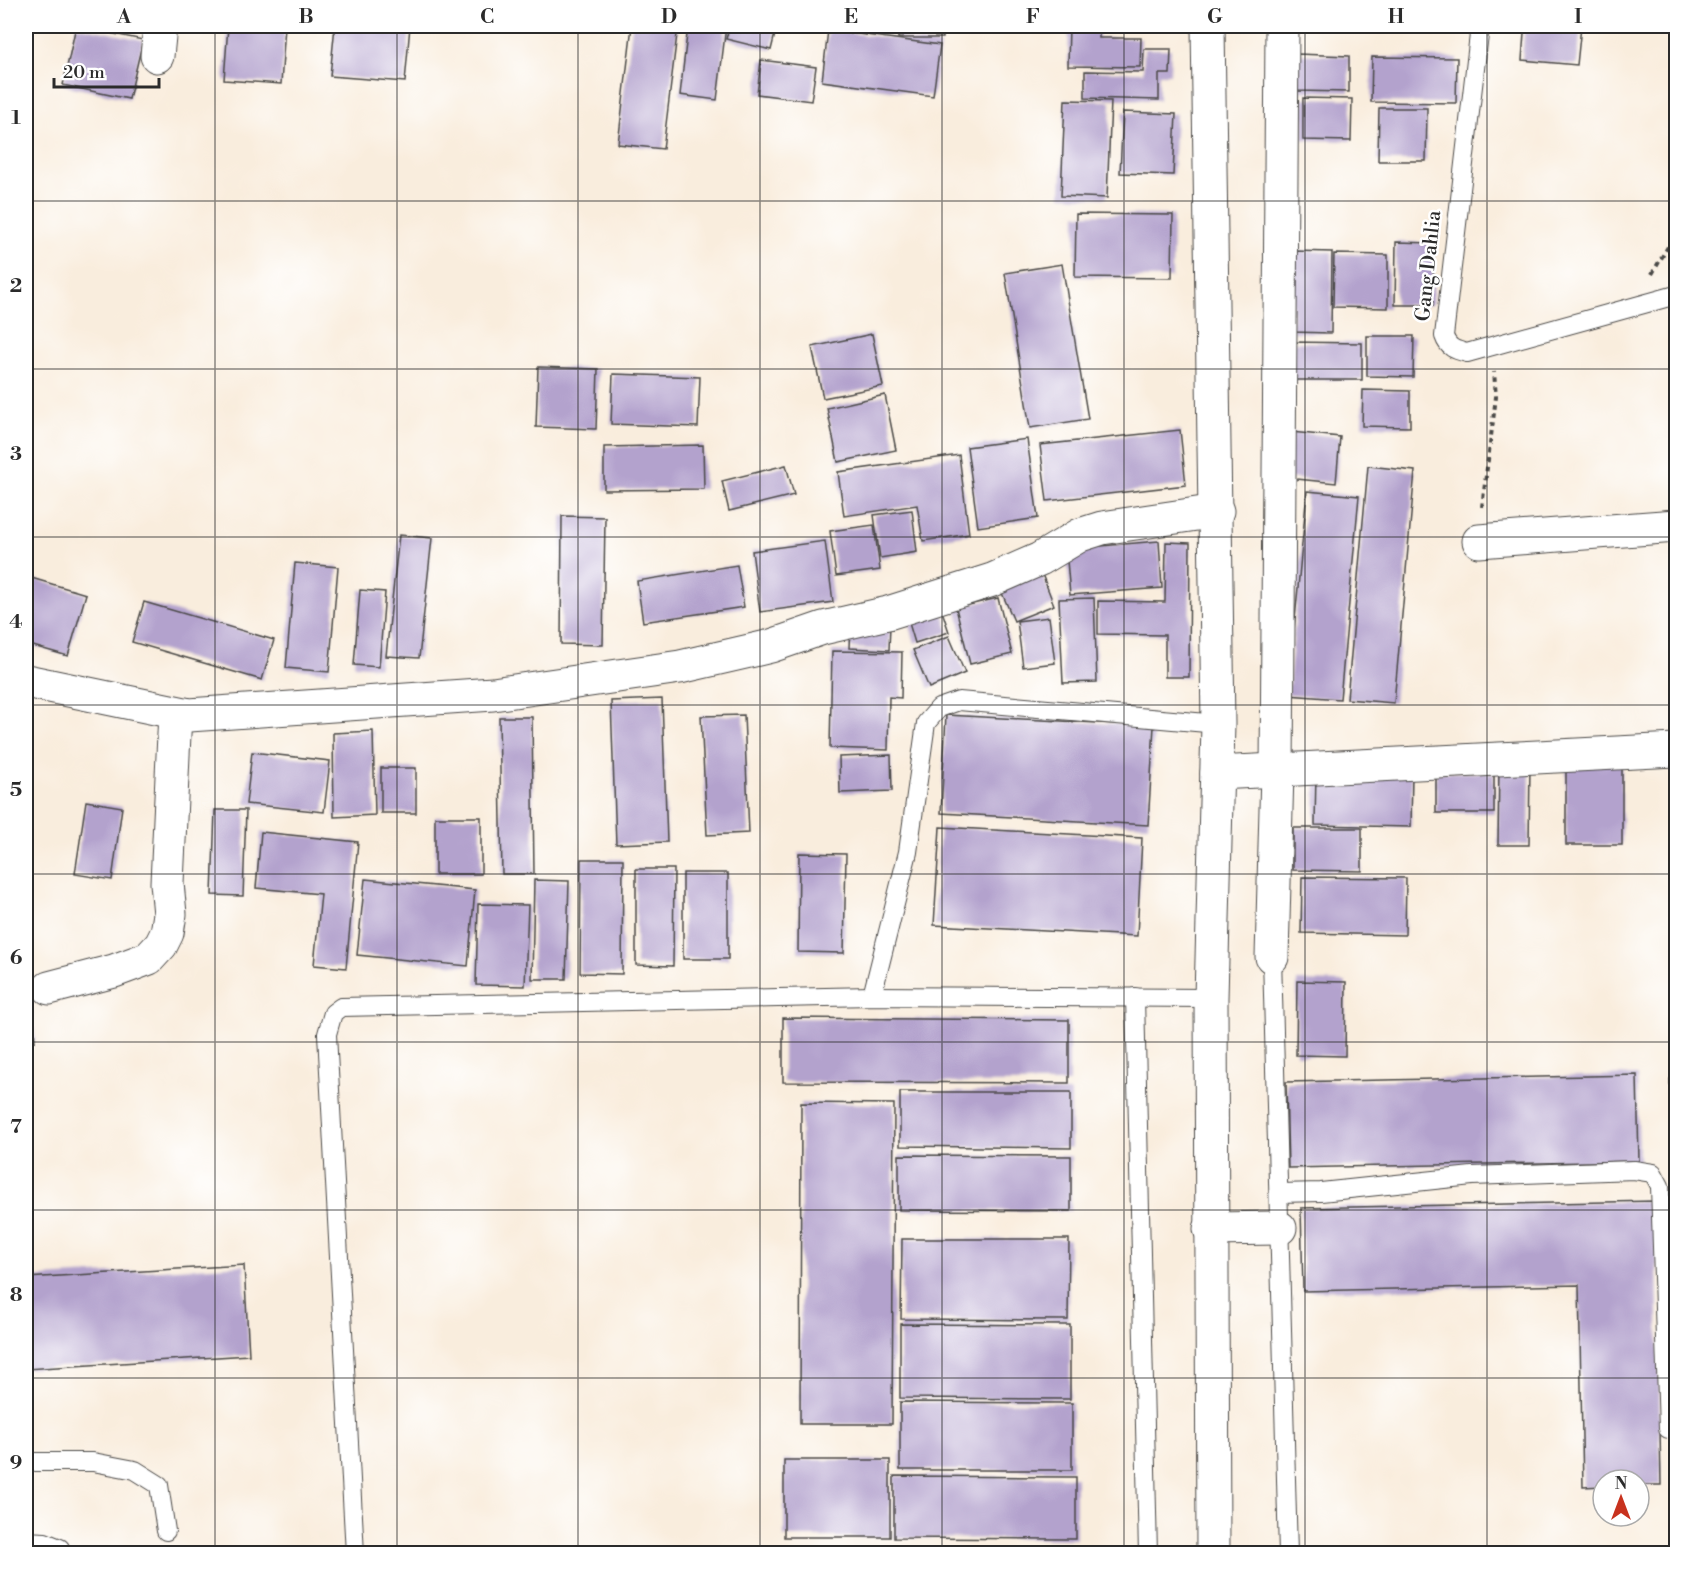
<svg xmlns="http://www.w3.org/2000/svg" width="1702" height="1579" font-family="'Libre Bodoni',serif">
<rect width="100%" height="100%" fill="#fff"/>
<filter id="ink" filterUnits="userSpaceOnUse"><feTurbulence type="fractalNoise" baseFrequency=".0167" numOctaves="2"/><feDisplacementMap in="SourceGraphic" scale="12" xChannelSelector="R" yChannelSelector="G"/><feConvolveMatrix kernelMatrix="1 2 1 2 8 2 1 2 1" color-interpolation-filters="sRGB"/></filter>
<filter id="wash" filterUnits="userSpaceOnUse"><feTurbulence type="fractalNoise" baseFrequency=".008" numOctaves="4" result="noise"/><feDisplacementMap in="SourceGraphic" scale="24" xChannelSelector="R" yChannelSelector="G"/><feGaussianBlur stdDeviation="1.35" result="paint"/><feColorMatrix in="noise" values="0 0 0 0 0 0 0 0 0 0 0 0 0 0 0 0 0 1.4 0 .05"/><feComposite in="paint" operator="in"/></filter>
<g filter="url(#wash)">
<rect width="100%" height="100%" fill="#f9eddd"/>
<g id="blocks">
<!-- building -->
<g fill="#b3a2cd">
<polygon points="76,26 143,40 129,99 63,85"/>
<polygon points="228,26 285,26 281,84 224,80"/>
<polygon points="335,26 410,26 405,82 330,76"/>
<polygon points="632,26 678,26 663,149 618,144"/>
<polygon points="688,26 726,26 717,100 680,95"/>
<polygon points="730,26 777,26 771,50 726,39"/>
<rect x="898" y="26" width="45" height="12"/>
<polygon points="1069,26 1099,26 1099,38 1141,38 1140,67 1068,66"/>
<polygon points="1488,26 1581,26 1577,65 1522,60 1524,33 1487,29"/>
<polygon points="828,30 940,45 933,96 822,81"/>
<polygon points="1144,49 1171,49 1170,74 1159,74 1159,100 1085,98 1085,71 1143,72"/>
<polygon points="1297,54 1349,56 1349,92 1297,91"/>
<polygon points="1372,57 1457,58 1456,103 1371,102"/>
<polygon points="761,60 816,67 811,101 757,94"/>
<polygon points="1303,98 1352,99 1351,141 1303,140"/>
<polygon points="1065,100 1111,101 1107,198 1061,196"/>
<polygon points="1379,108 1427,108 1426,161 1378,161"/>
<polygon points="1123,112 1176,114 1173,175 1120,173"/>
<polygon points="1076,214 1173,215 1172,278 1075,277"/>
<polygon points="1396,242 1434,243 1433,305 1395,305"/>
<polygon points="1293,251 1332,252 1331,333 1292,332"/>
<polygon points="1334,254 1388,255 1388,308 1333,307"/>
<polygon points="1062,264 1088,419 1030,428 1005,273"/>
<polygon points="872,334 883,386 823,398 812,347"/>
<polygon points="1367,336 1414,336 1413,377 1367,376"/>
<polygon points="1290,342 1362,343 1362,380 1290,380"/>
<polygon points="538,367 598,369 596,429 536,427"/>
<polygon points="613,374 700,377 698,427 611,424"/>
<polygon points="1363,390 1410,391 1410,427 1362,426"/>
<polygon points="885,395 896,450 838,462 827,408"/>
<polygon points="1180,430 1186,485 1047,501 1040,445"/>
<polygon points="1291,432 1340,437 1336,483 1287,478"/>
<polygon points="1027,439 1038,518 978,527 967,447"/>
<polygon points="703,445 704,489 604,490 604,447"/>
<polygon points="959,455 969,534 923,541 917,505 844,516 838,472"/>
<polygon points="786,465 794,495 729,511 722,481"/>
<polygon points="1368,466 1415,471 1394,703 1347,699"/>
<polygon points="1307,491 1359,496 1340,699 1288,695"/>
<polygon points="912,510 917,552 880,558 874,515"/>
<polygon points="562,516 605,517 603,645 561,644"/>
<polygon points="874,525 880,570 836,576 830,531"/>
<polygon points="399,535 432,538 419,658 386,656"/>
<polygon points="825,541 833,602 760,612 752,551"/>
<polygon points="1159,541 1162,588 1070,595 1066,549"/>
<polygon points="1166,542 1190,543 1189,677 1165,677 1165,635 1098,634 1098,601 1165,602"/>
<polygon points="295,563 338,567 329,672 286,668"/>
<polygon points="737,565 744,607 643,622 637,581"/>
<polygon points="1040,569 1054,605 1014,621 999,586"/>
<polygon points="28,577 86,594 68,656 26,644"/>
<polygon points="360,590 385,592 379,667 354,665"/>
<polygon points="998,598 1012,654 970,664 956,608"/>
<polygon points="1094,598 1097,682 1063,683 1059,599"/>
<polygon points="144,602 274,640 262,680 132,642"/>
<polygon points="939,602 949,632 915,643 906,613"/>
<polygon points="1049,617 1055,663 1023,667 1017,621"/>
<polygon points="850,624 890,625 889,650 849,648"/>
<polygon points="949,636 965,673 929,688 913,650"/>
<polygon points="832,651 902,652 901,698 889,697 888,750 830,748"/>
<polygon points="662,699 667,842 616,844 611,701"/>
<polygon points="744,715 749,833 707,835 701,716"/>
<polygon points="946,715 1154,726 1148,825 941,813"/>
<polygon points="499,717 532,717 534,874 502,874"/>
<polygon points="373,731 375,815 334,817 333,733"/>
<polygon points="252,752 330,761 324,812 246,804"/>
<polygon points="891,755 892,791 840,793 839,757"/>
<rect x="1566" y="761" width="56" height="84"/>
<polygon points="1499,764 1530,764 1529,845 1498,845"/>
<rect x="381" y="768" width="35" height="45"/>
<polygon points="1316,772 1412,773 1411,827 1315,825"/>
<polygon points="1436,772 1494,773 1494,813 1436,813"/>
<polygon points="86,801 122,807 112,880 75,874"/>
<polygon points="215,810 246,810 243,896 212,895"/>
<rect x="435" y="817" width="46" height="57"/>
<polygon points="940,827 1142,838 1137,936 934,925"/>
<polygon points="1293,828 1362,828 1362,871 1293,870"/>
<polygon points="261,832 358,842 346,968 314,965 321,894 256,888"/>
<polygon points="799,853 846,854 844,953 798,952"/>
<polygon points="581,859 623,859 622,974 580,973"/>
<polygon points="636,869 674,869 673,966 636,965"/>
<rect x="683" y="873" width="45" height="86"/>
<polygon points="1302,877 1406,878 1405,935 1301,933"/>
<polygon points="365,879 475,890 468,966 357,955"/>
<polygon points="534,880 569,881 566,979 532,979"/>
<polygon points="478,904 528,905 525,986 476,985"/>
<polygon points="1297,981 1346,982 1345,1056 1296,1055"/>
<polygon points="31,996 35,1041 26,1042 26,997"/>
<polygon points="783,1018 1069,1020 1069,1083 783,1082"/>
<polygon points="1637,1075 1639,1161 1288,1168 1286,1082"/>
<polygon points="1670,1079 1676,1079 1676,1159 1672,1159"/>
<polygon points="900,1092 1071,1092 1071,1148 900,1146"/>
<polygon points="801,1103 894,1104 892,1424 800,1424"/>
<polygon points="899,1155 1071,1156 1071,1211 899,1210"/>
<polygon points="1673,1173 1676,1173 1676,1247 1675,1247"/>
<polygon points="1656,1201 1661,1485 1639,1485 1639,1480 1603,1480 1603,1486 1583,1487 1579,1285 1303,1291 1301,1208"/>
<polygon points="902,1239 1069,1239 1068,1320 901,1319"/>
<polygon points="244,1265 249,1355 26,1369 26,1278"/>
<polygon points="900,1324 1070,1325 1070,1399 900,1398"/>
<polygon points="900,1402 1072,1403 1072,1470 900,1470"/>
<rect x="784" y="1460" width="106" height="77"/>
<polygon points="894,1476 1076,1477 1076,1539 894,1538"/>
</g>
</g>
</g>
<g filter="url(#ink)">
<use href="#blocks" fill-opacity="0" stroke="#4a4846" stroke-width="1.5"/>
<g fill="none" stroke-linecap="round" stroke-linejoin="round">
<!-- service casing -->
<g stroke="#4a4846" stroke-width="20">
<g id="service">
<path d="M1480,26L1444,336C1448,348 1455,350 1467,353L1676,295"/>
<polyline points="1272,957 1288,1554"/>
<polyline points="872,996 908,852 926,723 939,708 959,701 1218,724"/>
<polyline points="1135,997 1148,1554"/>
<polyline points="1279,1193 1321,1192 1472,1176 1634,1170 1653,1173 1660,1186 1668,1429"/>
<polyline points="26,1462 93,1462 135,1470 159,1485 166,1531"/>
<polyline points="26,1541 45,1542 60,1548 62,1554"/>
<polyline points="355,1554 327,1034 333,1013 341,1007 872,996 1211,998"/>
</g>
</g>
<!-- minor casing -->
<g stroke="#4a4846" stroke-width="35">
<g id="minor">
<polyline points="1208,26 1218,724 1211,998 1213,1554"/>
<polyline points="157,56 160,26"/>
<polyline points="1479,541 1676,526"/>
<polyline points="26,681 189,715 493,694 680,667 771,646 823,628 888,613 992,580 1040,559 1080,535 1102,528 1217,511"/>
<polyline points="1217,773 1676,750"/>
<polyline points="1272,957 1277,772 1282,26"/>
<polyline points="49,988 114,971 149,958 161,945 167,933 170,914 167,883 175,713"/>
<polyline points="1210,1229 1280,1228"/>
</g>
</g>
<!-- path -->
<g stroke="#4a4846" stroke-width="4" stroke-dasharray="4.5 4.5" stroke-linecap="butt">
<polyline points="1652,274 1669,245 1676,237"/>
<polyline points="1482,507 1496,397 1494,372"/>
</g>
<!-- service -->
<use href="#service" stroke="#fff" stroke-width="18"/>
<!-- minor -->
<use href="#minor" stroke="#fff" stroke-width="33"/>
</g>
</g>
<!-- grid -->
<path fill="none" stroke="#2b2b2b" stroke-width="1.5" stroke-opacity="0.55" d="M215,26V1554M397,26V1554M578,26V1554M760,26V1554M942,26V1554M1124,26V1554M1305,26V1554M1487,26V1554M26,201H1676M26,369H1676M26,537H1676M26,705H1676M26,874H1676M26,1042H1676M26,1210H1676M26,1378H1676"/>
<g text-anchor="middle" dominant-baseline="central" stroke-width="5" stroke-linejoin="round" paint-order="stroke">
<!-- street labels -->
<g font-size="20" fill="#2b2b2b" stroke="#fff">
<text transform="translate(1429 266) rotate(-84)">Gang Dahlia</text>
</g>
</g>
<!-- margin -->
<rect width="1702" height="1579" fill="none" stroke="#fff" stroke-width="66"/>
<!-- north arrow -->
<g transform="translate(1621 1498)"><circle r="28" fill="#ffffff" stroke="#aaaaaa" stroke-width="1.5"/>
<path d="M0-4.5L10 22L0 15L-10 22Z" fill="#c8321e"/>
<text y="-9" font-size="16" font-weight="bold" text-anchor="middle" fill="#2b2b2b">N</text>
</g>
<!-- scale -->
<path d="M54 78v9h105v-9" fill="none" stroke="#2b2b2b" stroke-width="3"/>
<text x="63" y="78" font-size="18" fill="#2b2b2b" stroke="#ffffff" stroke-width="4.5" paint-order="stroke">20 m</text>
<rect x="33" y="33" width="1636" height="1513" fill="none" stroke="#2b2b2b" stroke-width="2"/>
<g font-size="20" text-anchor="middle" font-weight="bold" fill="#2b2b2b">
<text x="124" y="23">A</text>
<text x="306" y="23">B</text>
<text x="487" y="23">C</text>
<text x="669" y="23">D</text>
<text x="851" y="23">E</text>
<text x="1033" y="23">F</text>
<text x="1215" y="23">G</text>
<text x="1396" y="23">H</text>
<text x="1578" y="23">I</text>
<text x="16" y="124">1</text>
<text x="16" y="292">2</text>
<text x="16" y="460">3</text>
<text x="16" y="628">4</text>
<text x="16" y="796">5</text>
<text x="16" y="964">6</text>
<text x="16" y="1133">7</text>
<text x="16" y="1301">8</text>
<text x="16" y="1469">9</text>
</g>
</svg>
